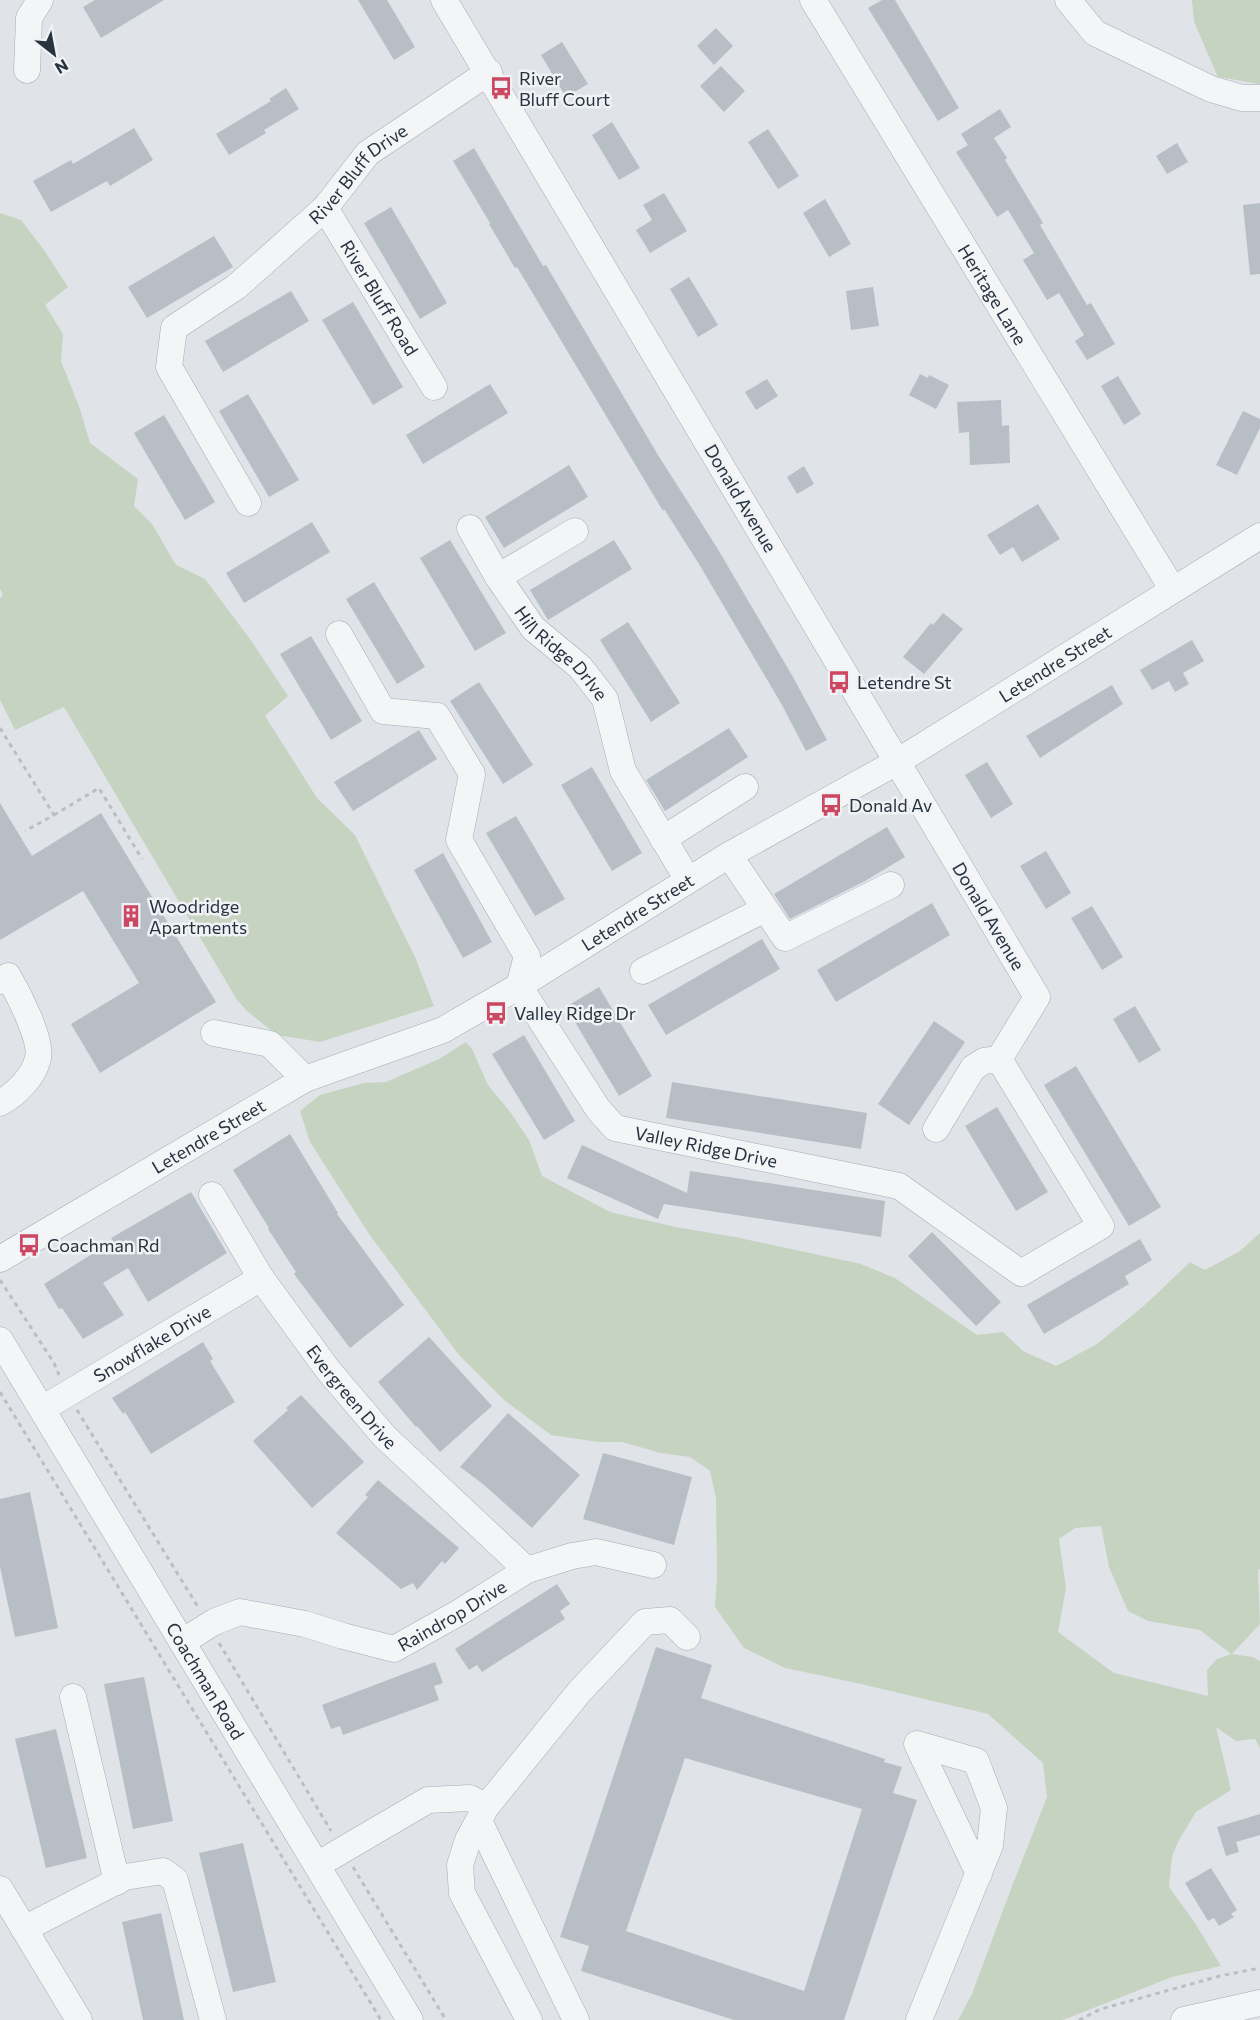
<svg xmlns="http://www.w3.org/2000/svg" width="1260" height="2020" font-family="Commissioner,sans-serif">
<rect width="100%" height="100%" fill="#e0e4e9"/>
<!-- green -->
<g fill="#c7d3c1" fill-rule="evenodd">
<polygon points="1192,0 1260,0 1260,84 1218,77 1194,22"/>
<polygon points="0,213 21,220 44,250 68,287 45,305 63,334 61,361 80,409 90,443 138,479 134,506 152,524 176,565 205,579 250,639 288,696 265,716 317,798 355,835 415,957 434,1006 320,1042 277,1035 248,1012 237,1000 64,707 15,730 0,700 0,599 3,594 0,589"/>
<path d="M466,1042L472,1049L488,1085L511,1113L529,1140L542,1176L610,1212L676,1227L735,1237L861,1264L895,1278L977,1335L1003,1332L1023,1351L1056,1366L1097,1344L1146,1304L1190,1262L1205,1270L1240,1251L1260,1233V1569L1258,1570L1260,1624L1232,1654L1253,1657L1260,1661V1748L1255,1739L1236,1741L1216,1727L1231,1790L1196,1812L1179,1840L1172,1856L1169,1887L1195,1923L1221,1966L1172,1977L1063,2020H958L972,1994L1009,1894L1047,1797L1043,1763L988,1714L861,1684L785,1668L744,1648L715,1607L717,1576L716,1498L710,1471L690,1457L661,1453L622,1442H598L551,1435L504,1400L459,1355L369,1234L310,1142L300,1111L320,1095L364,1083L386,1082L439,1059ZM1101,1526L1109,1567L1128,1611L1148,1621L1200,1630L1231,1654L1217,1659L1207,1670L1208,1696L1114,1673L1058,1632L1066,1588L1059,1539L1075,1528Z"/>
</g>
<!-- building -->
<g fill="#b8bec6" fill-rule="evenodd">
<polygon points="95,0 164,0 101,38 83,7"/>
<polygon points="358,0 387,0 415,47 394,60"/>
<polygon points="882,0 895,0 959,108 938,121 868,8"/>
<polygon points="716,28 733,46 714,65 697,46"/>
<polygon points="562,42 588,84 566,97 541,55"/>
<polygon points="721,66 745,91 724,112 700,86"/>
<polygon points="286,88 299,109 264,130 266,133 229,155 216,134 271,101 269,99"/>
<polygon points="1000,109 1011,127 994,138 1007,158 1005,160 1043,223 1040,225 1087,305 1091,303 1115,344 1087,360 1075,341 1084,335 1059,293 1047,300 1023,260 1034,253 1008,210 997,217 956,152 968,145 961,134"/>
<polygon points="612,122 640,168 619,180 592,135"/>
<polygon points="134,128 153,160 110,186 107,181 51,212 33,181 71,160 73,164"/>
<polygon points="768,129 799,176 778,189 748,142"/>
<polygon points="1177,143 1188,162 1167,174 1156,156"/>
<polygon points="474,148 543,266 546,265 658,455 716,546 793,677 827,740 806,751 782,705 699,564 664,509 663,511 517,267 515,268 489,224 490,223 453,161"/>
<polygon points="664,193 687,231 650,253 636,230 652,220 643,205"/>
<polygon points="825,199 851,244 829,257 803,213"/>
<polygon points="1260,203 1260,274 1250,275 1243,205"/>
<polygon points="391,207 447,303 420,319 364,223"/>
<polygon points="214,236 233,267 147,318 128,287"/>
<polygon points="689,277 718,325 698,337 670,289"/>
<polygon points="873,287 879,326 851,330 846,291"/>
<polygon points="291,291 309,321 223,372 205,341"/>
<polygon points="353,302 403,387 373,405 322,320"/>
<polygon points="920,374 928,378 929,375 949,385 936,409 909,395"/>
<polygon points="1118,376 1141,414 1124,425 1101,386"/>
<polygon points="767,379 778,396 756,410 745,392"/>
<polygon points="490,384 508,413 423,464 406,435"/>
<polygon points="248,394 299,480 269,497 219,411"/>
<polygon points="1001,400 1002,426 1009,425 1010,463 970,465 969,432 959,433 957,402"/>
<polygon points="1243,411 1260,419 1260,428 1237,475 1216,465"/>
<polygon points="164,415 215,502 185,520 134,433"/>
<polygon points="569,465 588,497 504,548 485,517"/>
<polygon points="804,466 814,484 797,494 787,477"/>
<polygon points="1038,504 1060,539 1022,562 1013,547 1000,555 987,535"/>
<polygon points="312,522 330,552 244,603 226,573"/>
<polygon points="450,540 506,633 475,651 420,558"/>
<polygon points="614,540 632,569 548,620 530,590"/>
<polygon points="374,582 425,667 397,684 346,599"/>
<polygon points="943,613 963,629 924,674 903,657 931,623 933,625"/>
<polygon points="628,622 680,703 651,722 600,640"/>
<polygon points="311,636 362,721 331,740 280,654"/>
<polygon points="1192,640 1204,661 1183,673 1189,684 1175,692 1169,681 1152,690 1140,670"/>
<polygon points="479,682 533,765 503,784 450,701"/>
<polygon points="1112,685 1123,704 1040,758 1026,736"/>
<polygon points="729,728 748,757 665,811 646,780"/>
<polygon points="419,730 437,759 353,811 334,782"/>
<polygon points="987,762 1013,804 991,818 965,775"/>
<polygon points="592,767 642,853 612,871 561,785"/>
<polygon points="0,803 32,856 101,813 216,1002 100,1073 71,1024 139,983 83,891 0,940"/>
<polygon points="516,816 565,899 535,916 486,833"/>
<polygon points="887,827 905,857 865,881 790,919 774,894"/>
<polygon points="1046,851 1071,893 1046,909 1020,866"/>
<polygon points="443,853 492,942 463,958 414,870"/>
<polygon points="932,903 950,935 836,1002 817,970"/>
<polygon points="1092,906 1123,957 1102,970 1071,918"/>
<polygon points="762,939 780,969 666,1035 648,1005"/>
<polygon points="599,987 652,1076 619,1096 566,1007"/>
<polygon points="1135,1006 1161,1050 1139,1063 1113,1019"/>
<polygon points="934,1021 965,1042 909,1125 878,1104"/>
<polygon points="524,1035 575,1121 544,1140 492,1054"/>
<polygon points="1076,1066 1161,1207 1129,1226 1044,1085"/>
<polygon points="672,1082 867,1113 861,1149 666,1118"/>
<polygon points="997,1107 1048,1192 1016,1211 965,1126"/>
<polygon points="290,1134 338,1213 337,1214 404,1305 350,1348 294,1274 296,1272 268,1229 269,1228 233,1170"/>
<polygon points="582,1145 687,1193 690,1171 885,1201 881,1237 664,1204 658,1219 567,1178"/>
<polygon points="191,1192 227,1253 148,1302 128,1268 103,1283 124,1315 83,1339 62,1308 59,1309 44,1284 113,1241 111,1238"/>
<polygon points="932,1232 1001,1302 976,1326 908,1256"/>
<polygon points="1140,1239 1152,1260 1125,1276 1129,1284 1044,1334 1027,1305"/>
<polygon points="429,1337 492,1406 440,1452 417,1426 416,1427 378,1382"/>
<polygon points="203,1342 213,1359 210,1361 235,1402 151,1454 125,1412 123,1414 112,1398"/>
<polygon points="301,1395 364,1462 312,1508 253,1441 288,1410 286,1408"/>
<polygon points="508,1413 580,1475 532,1528 483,1484 460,1467"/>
<polygon points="603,1453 692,1477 674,1545 583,1519"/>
<polygon points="378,1480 459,1548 445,1564 442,1561 417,1590 413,1583 401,1589 336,1533 368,1497 365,1495"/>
<polygon points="30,1492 58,1628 15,1637 0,1567 0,1499"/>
<polygon points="557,1584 570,1604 560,1611 565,1619 482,1672 477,1665 469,1670 455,1649"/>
<path d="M656,1647L712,1665L701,1698L885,1759L884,1762L902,1767L893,1793L917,1800L844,2020H734L581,1971L589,1946L560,1937ZM685,1758L862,1809L804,1991L626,1931Z"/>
<polygon points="435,1662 443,1683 434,1686 439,1700 343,1735 340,1726 331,1729 322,1705"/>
<polygon points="144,1677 173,1821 133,1829 104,1684"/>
<polygon points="56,1729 87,1858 46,1868 15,1739"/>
<polygon points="1260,1814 1260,1835 1236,1842 1239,1852 1226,1856 1217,1827"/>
<polygon points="243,1843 276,1982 233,1992 199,1853"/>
<polygon points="1211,1868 1237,1910 1231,1914 1234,1917 1219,1926 1214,1918 1208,1921 1185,1883"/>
<polygon points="161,1913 184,2020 143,2020 122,1922"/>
</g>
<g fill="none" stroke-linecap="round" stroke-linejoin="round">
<!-- minor casing -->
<g stroke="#a5abb3" stroke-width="27">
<g id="minor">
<path id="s1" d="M813,0L1173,590"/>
<polyline points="1068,0 1095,33 1211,89 1242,98 1260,98"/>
<polyline points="27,70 29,18 40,0"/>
<path id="s2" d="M325,208L434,387"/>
<path id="s3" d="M248,503L169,367L174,328L236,287L325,208L368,153L489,72"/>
<path id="s4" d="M470,528L498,577L533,628L580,667L605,699L623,771L688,880"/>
<polyline points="498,577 575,531"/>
<path id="s5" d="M339,634L383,711L437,716L472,774L459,840L527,956L519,986L598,1109L615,1128L899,1186L1021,1273L1101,1226L999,1059L1037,997L444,0"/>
<polyline points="663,839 745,787"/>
<polyline points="729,855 785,938 891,885"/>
<polyline points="643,971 765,909"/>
<path d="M0,981L8,976C18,993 42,1039 38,1058C34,1077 16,1094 0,1103"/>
<polyline points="214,1033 270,1044 305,1079"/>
<polyline points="936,1129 973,1068 984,1061 999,1059"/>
<path id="s6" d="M212,1195L261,1278L328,1370L385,1437L527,1570"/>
<path id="s7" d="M0,1259L305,1079L443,1030L519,986L729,855L897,762L1260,536"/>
<path id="s8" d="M0,1340L410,2020"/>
<path id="s9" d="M42,1409L261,1278"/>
<path id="s10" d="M182,1642L214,1622L240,1612L305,1624L343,1636L394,1649L460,1612L527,1570L572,1556L596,1552L653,1565"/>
<polyline points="73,1697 117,1882"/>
<polyline points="479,1821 576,2020"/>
<polyline points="317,1865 428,1800 470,1798 486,1807"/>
<polyline points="0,1889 79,2020"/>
<polyline points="24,1929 125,1877 163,1871 175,1880 213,2020"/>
<polyline points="529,2020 462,1893 460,1865 468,1840 486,1807 580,1691 645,1622 670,1620 687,1637"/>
<polyline points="919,2020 990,1845 994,1808 976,1761 917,1744 979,1874"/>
<polyline points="1184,2020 1260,2003"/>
</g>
</g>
<!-- path -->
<g stroke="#babfc4" stroke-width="3" stroke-dasharray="4.5 4.5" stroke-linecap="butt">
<polyline points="0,728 54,815 25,831"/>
<polyline points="54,815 99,788 142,859"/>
<polyline points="0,1280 54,1363 59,1375"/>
<polyline points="0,1392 381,2020"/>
<polyline points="77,1410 198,1607"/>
<polyline points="219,1643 331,1831"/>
<polyline points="353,1867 446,2020"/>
<polyline points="1079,2020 1101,2009 1220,1976 1260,1968"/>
</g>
<!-- minor -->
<use href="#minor" stroke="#f3f5f7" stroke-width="26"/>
</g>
<!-- icons -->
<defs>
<g id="bus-bare" transform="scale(1.8)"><path d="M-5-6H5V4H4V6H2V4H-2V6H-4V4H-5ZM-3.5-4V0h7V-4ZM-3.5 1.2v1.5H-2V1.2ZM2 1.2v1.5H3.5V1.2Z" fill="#cc4761" stroke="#f0f3f6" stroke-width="2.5" paint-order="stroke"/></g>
<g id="building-bare" transform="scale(1.8)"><path d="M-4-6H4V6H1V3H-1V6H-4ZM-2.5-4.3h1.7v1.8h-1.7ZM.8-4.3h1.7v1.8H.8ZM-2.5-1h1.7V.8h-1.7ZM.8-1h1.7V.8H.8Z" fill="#cc4761" stroke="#f0f3f6" stroke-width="2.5" paint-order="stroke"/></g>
</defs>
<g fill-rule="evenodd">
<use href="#bus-bare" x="501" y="88"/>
<use href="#bus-bare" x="839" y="682"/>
<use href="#bus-bare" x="831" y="805"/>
<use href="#building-bare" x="131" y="916"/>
<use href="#bus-bare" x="496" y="1013"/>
<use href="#bus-bare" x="29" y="1245"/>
</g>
<g text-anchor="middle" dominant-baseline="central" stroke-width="5" stroke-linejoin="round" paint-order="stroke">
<!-- poi labels -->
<g font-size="18" fill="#293340" stroke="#f0f3f6" text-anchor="start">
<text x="519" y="78">River<tspan x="519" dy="21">Bluff Court</tspan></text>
<text x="857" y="682">Letendre St</text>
<text x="849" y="805">Donald Av</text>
<text x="149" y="906">Woodridge<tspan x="149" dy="21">Apartments</tspan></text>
<text x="514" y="1013">Valley Ridge Dr</text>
<text x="47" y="1245">Coachman Rd</text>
</g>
<!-- street labels -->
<g font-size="18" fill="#293340" stroke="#f0f3f6">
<text stroke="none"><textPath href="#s3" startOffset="438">River Bluff Drive</textPath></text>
<text stroke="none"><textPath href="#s1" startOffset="345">Heritage Lane</textPath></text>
<text stroke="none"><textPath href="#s2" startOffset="105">River Bluff Road</textPath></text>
<text transform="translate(741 498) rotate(59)">Donald Avenue</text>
<text stroke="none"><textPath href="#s4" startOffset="156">Hill Ridge DrIve</textPath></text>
<text stroke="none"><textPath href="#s7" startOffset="1214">Letendre Street</textPath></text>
<text stroke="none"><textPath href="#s7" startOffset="728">Letendre Street</textPath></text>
<text transform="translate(989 916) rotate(59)">Donald Avenue</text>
<text stroke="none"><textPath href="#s7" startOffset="242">Letendre Street</textPath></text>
<text stroke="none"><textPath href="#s5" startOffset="708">Valley Ridge Drive</textPath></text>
<text stroke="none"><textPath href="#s9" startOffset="128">Snowflake Drive</textPath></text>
<text stroke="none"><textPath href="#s6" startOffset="246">Evergreen Drive</textPath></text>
<text stroke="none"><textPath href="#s10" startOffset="291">Raindrop Drive</textPath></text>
<text stroke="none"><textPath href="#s8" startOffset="398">Coachman Road</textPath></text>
</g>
</g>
<!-- north arrow -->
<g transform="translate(54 54) rotate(149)" stroke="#f0f3f6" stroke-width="4.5" paint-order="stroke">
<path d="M0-4.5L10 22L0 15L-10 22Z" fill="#293340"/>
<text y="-9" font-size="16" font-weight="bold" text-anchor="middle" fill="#293340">N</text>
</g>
</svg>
